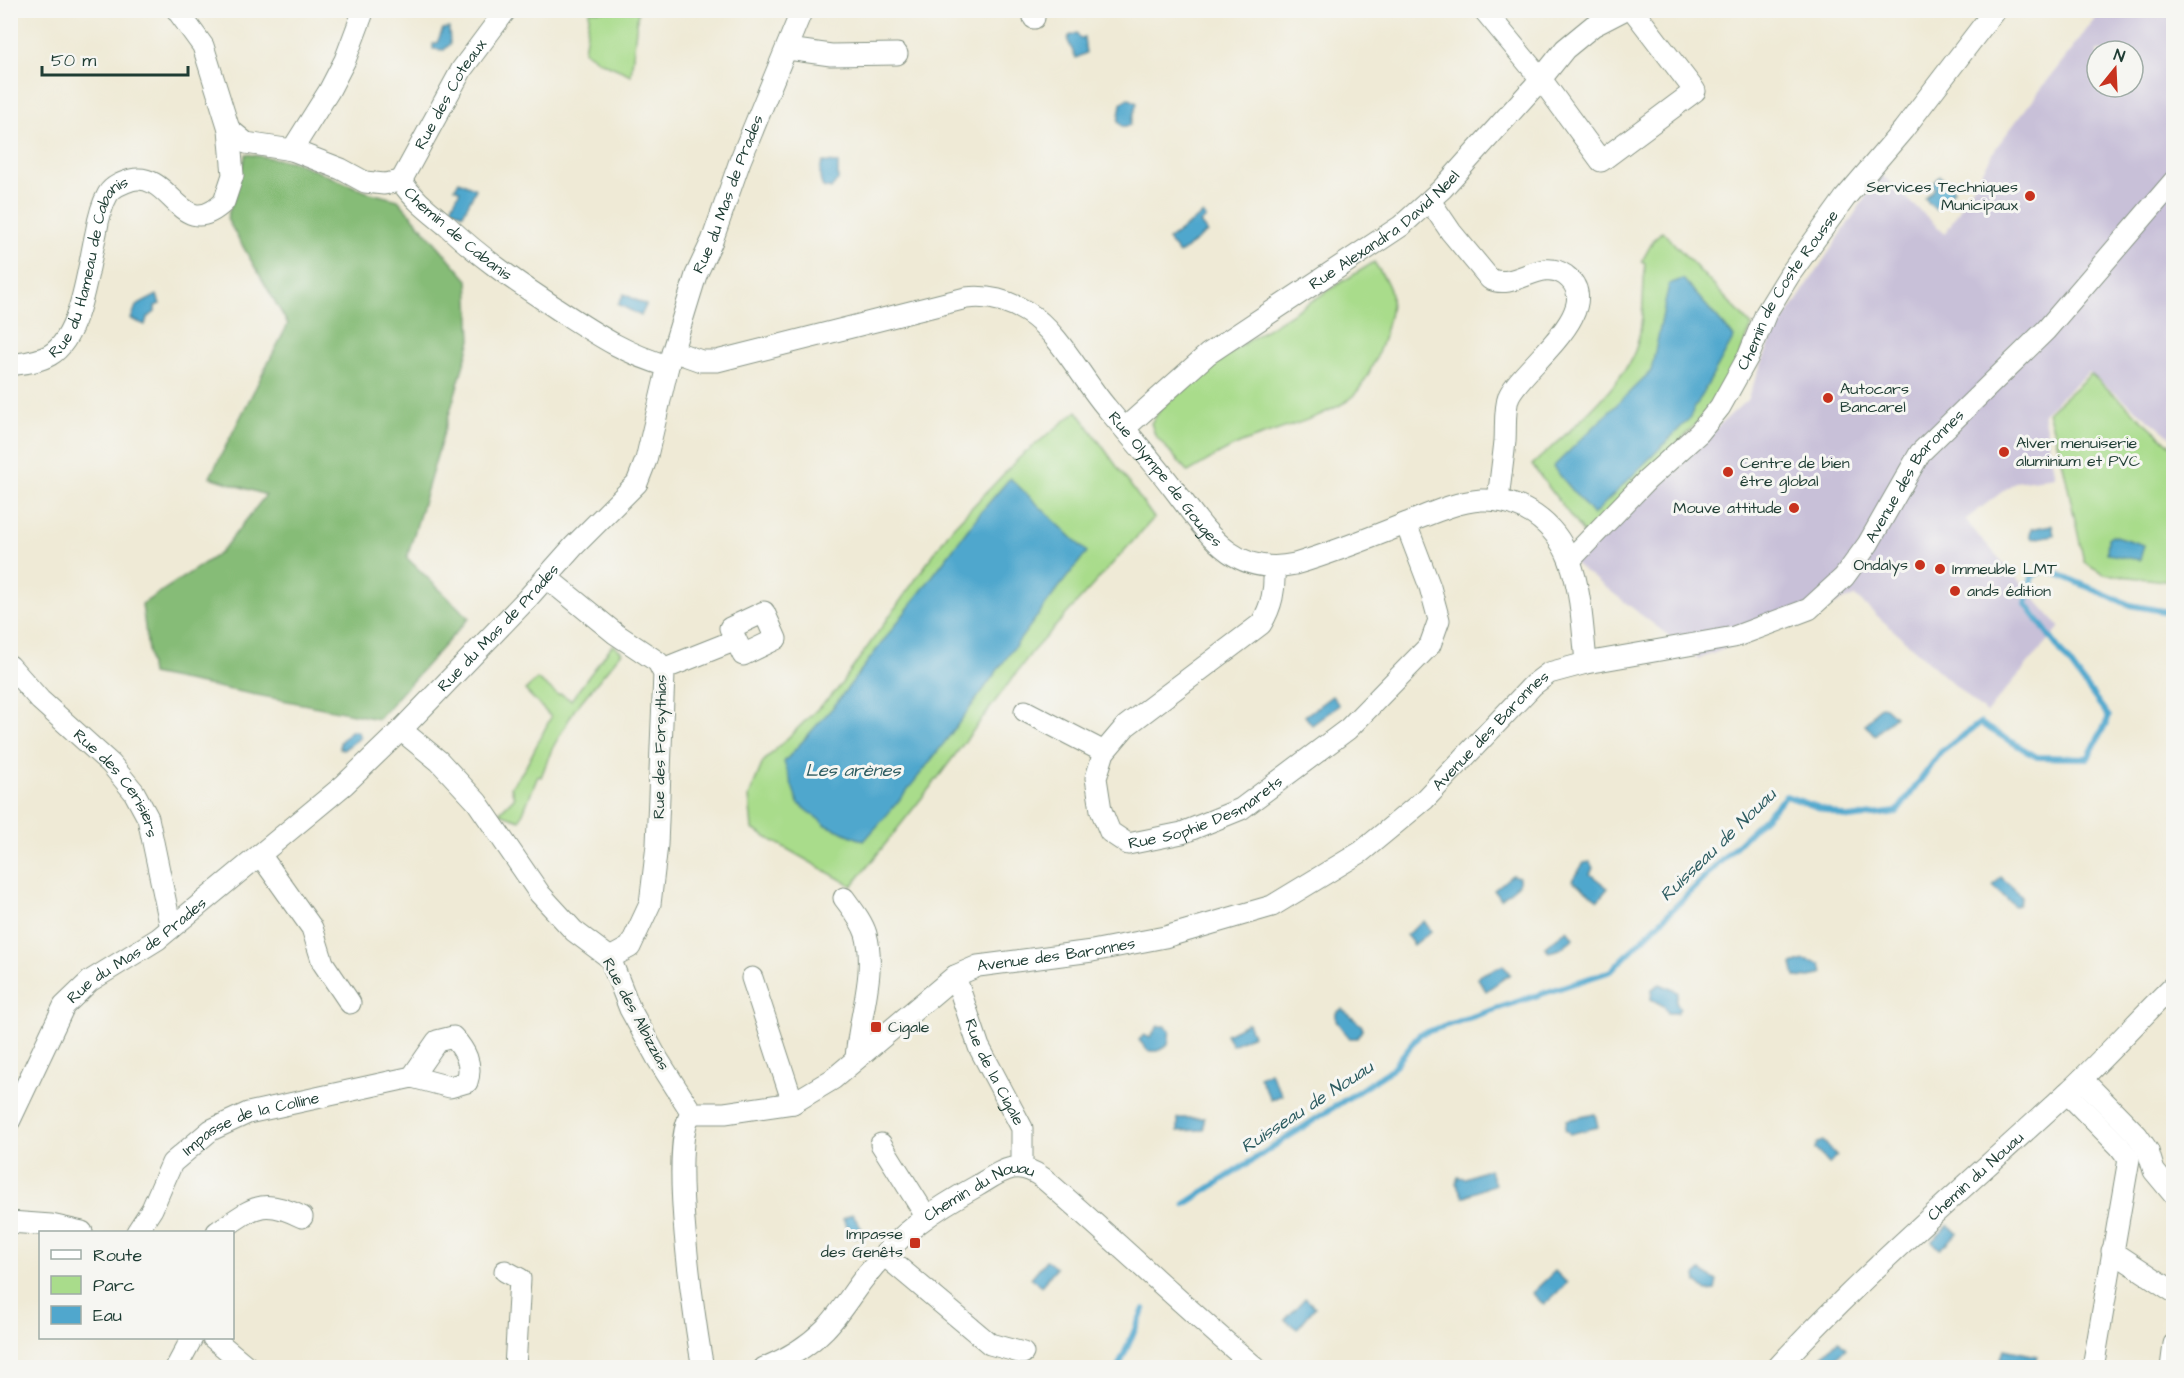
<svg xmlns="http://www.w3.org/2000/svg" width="2184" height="1378" font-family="'Architects Daughter',sans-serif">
<rect width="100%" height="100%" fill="#f6f6f2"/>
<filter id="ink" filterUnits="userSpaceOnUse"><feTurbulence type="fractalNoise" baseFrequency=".0167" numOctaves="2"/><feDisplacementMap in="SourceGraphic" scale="12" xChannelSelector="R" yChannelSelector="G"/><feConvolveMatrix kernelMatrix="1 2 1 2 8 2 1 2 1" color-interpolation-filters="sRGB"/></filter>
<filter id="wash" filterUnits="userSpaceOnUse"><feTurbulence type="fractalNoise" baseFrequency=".008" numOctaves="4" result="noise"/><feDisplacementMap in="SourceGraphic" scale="24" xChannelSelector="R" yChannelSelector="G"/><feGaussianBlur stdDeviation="1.35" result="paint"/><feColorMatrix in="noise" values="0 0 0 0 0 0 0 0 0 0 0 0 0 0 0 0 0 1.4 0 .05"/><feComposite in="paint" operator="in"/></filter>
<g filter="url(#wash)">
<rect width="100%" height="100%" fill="#efead6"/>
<!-- industrial -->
<path fill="#c8c0d8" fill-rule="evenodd" d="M2101,11H2173V436L2172,438L2089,372L2043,413L2055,477L2015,482L1965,520L2060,627L1986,713L1855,596L1699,659L1570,560L1747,400L1772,338L1881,174L1945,234L1998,145ZM2097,51H2133V87H2097Z"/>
<!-- green -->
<g fill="#a9dc8b" stroke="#648c60" stroke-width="1.5">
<polygon points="590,11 638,11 631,75 599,61 584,51"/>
<path d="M1662,231L1752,326L1733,371L1707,412L1587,538L1532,465C1563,436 1625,386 1637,345C1644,320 1643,289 1645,263L1642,261L1653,241Z"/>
<path d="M1374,262C1380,272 1389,282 1391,294C1394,319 1369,388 1347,401C1316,420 1278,429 1244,442C1225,449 1206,462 1188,472L1155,435L1151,423L1162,407L1241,345Z"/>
<polygon points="2091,374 2174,448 2173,582 2104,574 2084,562 2061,455 2048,412"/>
<polygon points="1077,411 1154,518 1032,652 940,775 852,886 752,829 749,796 763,762 837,690 952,528 1020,457"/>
<polygon points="613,644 622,652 575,709 552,749 541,777 538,776 520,820 499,813 514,798 511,787 525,768 551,717 525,690 537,679 558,695 561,694 571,700"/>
</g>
<!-- forest -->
<polygon fill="#86bc77" stroke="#527c56" stroke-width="1.5" points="246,154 295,162 367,192 398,200 468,280 471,340 407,558 469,618 378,719 151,674 142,604 220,553 266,495 210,477 288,324 227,219"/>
<!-- water -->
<g fill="#50a7cd" stroke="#387280" stroke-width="1.5">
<polygon points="449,28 450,44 444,50 433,49 433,44 437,43 443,29"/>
<polygon points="1077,33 1080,39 1084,37 1086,53 1076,58 1068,41 1069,36"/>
<polygon points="1128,98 1137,103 1130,125 1123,127 1118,122 1121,104"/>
<path d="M823,162L838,163V180L831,189L823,187C819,180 819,169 823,162Z"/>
<polygon points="1940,176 1954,190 1936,210 1925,199 1935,188 1932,185"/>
<polygon points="459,181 476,189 463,214 451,208 460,191 455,188"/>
<polygon points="1203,214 1206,218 1200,223 1207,232 1179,254 1168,240"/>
<polygon points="1683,279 1734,337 1688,420 1593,515 1553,467 1651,371 1669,284"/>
<polygon points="624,294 646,305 641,316 618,304"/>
<polygon points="157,295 160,304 155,306 155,312 147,318 145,325 131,319 136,306"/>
<path d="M1010,478L1087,552C1010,646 946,751 864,841L826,825L798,803L784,762L834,706L981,512Z"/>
<polygon points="2052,525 2054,535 2033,539 2030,536 2031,529"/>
<polygon points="2112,535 2144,545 2140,560 2107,554 2108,538"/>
<polygon points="1332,696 1339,705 1312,725 1305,716"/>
<polygon points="1880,706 1885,707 1895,716 1875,735 1865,725"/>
<polygon points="350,731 357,731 361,737 343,750 340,748 340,742"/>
<polygon points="1590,862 1593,868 1590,874 1608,888 1598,900 1572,880 1584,863"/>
<polygon points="1512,875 1519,877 1519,884 1501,899 1494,890"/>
<polygon points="2001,877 2022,896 2018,905 2014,906 1993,886"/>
<polygon points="1424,921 1431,931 1414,945 1406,935"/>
<polygon points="1567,930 1574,938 1560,949 1549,952 1545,947"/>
<polygon points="1804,960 1821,964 1823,973 1811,978 1795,977 1792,964"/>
<path d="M1503,965L1510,974L1486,991L1477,977C1486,971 1494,971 1503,965Z"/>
<polygon points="1660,984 1678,992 1676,1002 1680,1008 1677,1013 1668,1013 1664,1006 1651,999 1652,989"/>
<polygon points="1342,1009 1362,1026 1362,1030 1357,1038 1349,1038 1336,1021 1336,1013"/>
<polygon points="1248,1023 1253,1035 1232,1045 1226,1034"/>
<polygon points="1158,1026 1165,1026 1170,1030 1168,1045 1158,1051 1148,1051 1139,1040 1144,1035 1150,1038"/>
<polygon points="1270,1072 1282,1095 1271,1100 1259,1077"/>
<polygon points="1595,1114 1598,1127 1570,1134 1565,1129 1567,1120"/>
<polygon points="1178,1118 1204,1118 1204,1130 1178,1131"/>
<polygon points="1823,1141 1837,1156 1829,1164 1815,1149 1817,1143"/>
<polygon points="1489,1169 1495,1184 1463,1197 1456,1183 1458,1177 1465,1178"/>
<polygon points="852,1214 864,1232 854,1238 843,1219"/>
<polygon points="1949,1225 1957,1233 1940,1249 1932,1241"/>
<polygon points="1046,1260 1056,1268 1041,1286 1031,1278"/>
<polygon points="1555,1271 1567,1283 1544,1305 1532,1293"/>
<polygon points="1701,1271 1717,1281 1715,1290 1707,1291 1697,1282 1696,1275"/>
<polygon points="1305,1298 1315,1307 1297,1329 1285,1320"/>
<polygon points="1838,1340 1846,1348 1830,1364 1826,1364 1823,1356"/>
<polygon points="2004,1349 2037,1356 2035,1361 2032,1361 2031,1367 1999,1365"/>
</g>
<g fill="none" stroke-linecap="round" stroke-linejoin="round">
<!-- stream -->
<g stroke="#50a7cd" stroke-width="6">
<polyline points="1185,1204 1391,1070 1420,1034 1611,971 1786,796 1849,818 1897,812 1941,752 1980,723 2037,757 2088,758 2109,717 2026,604 2032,576 2046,569 2130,605 2174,613"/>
<polyline points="1118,1368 1144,1309"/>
</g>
</g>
</g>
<g filter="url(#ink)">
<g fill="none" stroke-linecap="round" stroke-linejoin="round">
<!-- minor casing -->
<g stroke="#879485" stroke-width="23">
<g id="minor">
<polyline points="177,10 203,46 229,129 246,143 292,150 341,169 365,182 384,184 401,181"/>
<polyline points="1484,10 1541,79 1601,161 1695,91 1633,10"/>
<polyline points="1034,18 1034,10"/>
<polyline points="788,49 831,55 897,54"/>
<polyline points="292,150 329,91 345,60 362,15"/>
<path id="s1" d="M401,181C413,199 429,211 446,225C481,258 519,284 559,310C596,334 625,354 668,366"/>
<path id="s2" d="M401,181L462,69L506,10"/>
<path d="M1430,201L1451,232L1490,279C1516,291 1540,257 1565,275C1610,308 1521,368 1509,396C1504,409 1506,427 1505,441C1503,461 1500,481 1498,501"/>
<path id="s3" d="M673,351L701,361H717L966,298C987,295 1009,301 1027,312C1058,331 1082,379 1106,407C1128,434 1152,460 1173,488C1206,531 1233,578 1295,564C1333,553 1370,538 1407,523C1430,514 1455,502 1481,500C1521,498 1555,523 1569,559C1581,588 1583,631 1586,663"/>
<path id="s4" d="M10,365C24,363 38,362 50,355C81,337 88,267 96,233C98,221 101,206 108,194C113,186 122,183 131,180C172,170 180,244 224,202L233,175L229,129"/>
<path id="s5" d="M1125,428L1208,354L1401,226L1442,189L1541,79L1565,49L1593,26L1624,10"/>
<path id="s6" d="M1570,560L1647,480L1699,433L1720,407L1749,355L1766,313L1790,274L1845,198L1903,130L1995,10"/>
<path id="s7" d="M1274,569C1275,590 1272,606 1261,624L1126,726L1104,752L1096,778L1101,810L1110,832L1128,844L1182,833L1241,809L1348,729L1430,645L1439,620L1430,587L1406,524"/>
<polyline points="546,577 616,634 658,662 664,674 657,845 650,904 630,947 610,958"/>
<path id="s8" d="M10,666L40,700L111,764L134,792L148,818L171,928"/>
<polyline points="663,669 736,640 743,655 776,639 764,612 730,628 736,640"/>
<polyline points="1025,711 1104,752"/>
<polyline points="401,730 439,761 477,802 540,894 574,931 610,958 630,1009 657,1058 692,1113"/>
<polyline points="261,856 312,928 323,963 350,1003"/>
<path d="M844,898C852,909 862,921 866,934C877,973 858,1020 856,1059"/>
<path id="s9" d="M955,976L979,1047L1022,1128V1167"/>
<polyline points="752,978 793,1103"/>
<polyline points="2082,1079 2137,1135 2148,1151 2154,1171 2174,1195"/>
<polyline points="2067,1093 2120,1147 2129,1159 2093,1368"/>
<path id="s10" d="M692,1113H725L793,1103L833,1079L955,976L978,966L1092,951L1165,937L1272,906L1361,852L1424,800L1533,685L1549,673L1586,663L1734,637L1809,609L1844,577L1868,544L1920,453L2046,330L2174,181"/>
<path d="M692,1113C667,1139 695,1326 703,1368"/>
<path id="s11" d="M10,1120L64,1006L90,981L158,939L344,785L401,730L526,600L574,546L637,483L646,460L668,366L696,275L712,241L740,161L802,10"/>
<polyline points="881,1144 926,1216"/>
<polyline points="10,1222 51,1225 82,1232"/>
<path id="s12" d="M137,1232L152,1209L172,1163L211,1130L248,1113L412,1077L450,1087L467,1082C473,1064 465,1050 453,1037L437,1041L412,1077"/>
<path d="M217,1232C253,1209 260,1196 302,1217"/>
<polyline points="2112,1251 2174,1292"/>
<polyline points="884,1255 990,1344 1023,1353"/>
<polyline points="505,1271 520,1279 515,1368"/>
<polyline points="213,1338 249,1368"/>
<polyline points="176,1368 192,1338"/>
<path id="s13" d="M764,1368C787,1359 808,1346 825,1329C842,1312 854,1289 870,1271C900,1233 935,1209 977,1186C1002,1171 1016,1158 1043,1178C1115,1240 1183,1306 1256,1368"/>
<path id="s14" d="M1777,1368C1868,1269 1970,1183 2068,1092C2105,1058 2138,1020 2174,985"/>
<polyline points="2171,1368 2174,1344"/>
</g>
</g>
<!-- minor -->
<use href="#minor" stroke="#fff" stroke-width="21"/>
</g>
</g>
<!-- markers -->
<g fill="#c8321e" stroke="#f6f6f2" stroke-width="2">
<circle cx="2030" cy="196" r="6"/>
<circle cx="1828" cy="398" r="6"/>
<circle cx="2004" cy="452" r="6"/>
<circle cx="1728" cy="472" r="6"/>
<circle cx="1794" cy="508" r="6"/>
<circle cx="1920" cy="565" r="6"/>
<circle cx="1940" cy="569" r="6"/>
<circle cx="1955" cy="591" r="6"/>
<rect x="870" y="1021" width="12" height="12" rx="3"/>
<rect x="909" y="1237" width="12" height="12" rx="3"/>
</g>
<g text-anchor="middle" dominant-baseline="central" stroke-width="6" stroke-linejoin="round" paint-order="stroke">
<!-- street labels -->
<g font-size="16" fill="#1f3d34" stroke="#f6f6f2">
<text stroke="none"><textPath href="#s2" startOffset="100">Rue des Coteaux</textPath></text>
<text stroke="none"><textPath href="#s11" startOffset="1208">Rue du Mas de Prades</textPath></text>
<text stroke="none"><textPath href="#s5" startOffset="327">Rue Alexandra David Neel</textPath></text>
<text stroke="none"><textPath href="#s1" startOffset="78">Chemin de Cabanis</textPath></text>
<text stroke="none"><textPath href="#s4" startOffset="141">Rue du Hameau de Cabanis</textPath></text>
<text stroke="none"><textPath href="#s6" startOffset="350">Chemin de Coste Rousse</textPath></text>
<text stroke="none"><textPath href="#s10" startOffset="1438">Avenue des Baronnes</textPath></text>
<text stroke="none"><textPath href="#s3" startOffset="584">Rue Olympe de Gouges</textPath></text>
<text stroke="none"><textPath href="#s11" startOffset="704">Rue du Mas de Prades</textPath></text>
<text stroke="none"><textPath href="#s10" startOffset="916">Avenue des Baronnes</textPath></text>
<text transform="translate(660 747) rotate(-89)">Rue des Forsythias</text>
<text stroke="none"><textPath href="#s8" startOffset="160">Rue des Cerisiers</textPath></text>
<text stroke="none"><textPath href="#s7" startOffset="450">Rue Sophie Desmarets</textPath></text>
<text stroke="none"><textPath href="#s11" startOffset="218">Rue du Mas de Prades</textPath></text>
<text stroke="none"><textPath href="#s10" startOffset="412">Avenue des Baronnes</textPath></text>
<text transform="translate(636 1014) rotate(62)">Rue des Albizzias</text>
<text stroke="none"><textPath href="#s9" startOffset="104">Rue de la Cigale</textPath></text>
<text stroke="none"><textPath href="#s12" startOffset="168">Impasse de la Colline</textPath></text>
<text stroke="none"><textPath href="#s14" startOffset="276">Chemin du Nouau</textPath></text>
<text stroke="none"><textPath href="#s13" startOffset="285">Chemin du Nouau</textPath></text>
</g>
<!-- poi labels -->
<g font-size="16" fill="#1f3d34" stroke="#f6f6f2" text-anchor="start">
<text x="2018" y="187" text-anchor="end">Services Techniques<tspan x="2018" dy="18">Municipaux</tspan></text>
<text x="1840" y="389">Autocars<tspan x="1840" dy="18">Bancarel</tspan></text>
<text x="2016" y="443">Alver menuiserie<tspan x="2016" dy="18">aluminium et PVC</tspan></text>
<text x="1740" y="463">Centre de bien<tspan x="1740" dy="18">être global</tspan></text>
<text x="1782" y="508" text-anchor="end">Mouve attitude</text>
<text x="1908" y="565" text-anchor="end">Ondalys</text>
<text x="1952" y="569">Immeuble LMT</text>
<text x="1967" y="591">ands édition</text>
<text x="888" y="1027">Cigale</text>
<text x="903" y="1234" text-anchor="end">Impasse<tspan x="903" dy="18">des Genêts</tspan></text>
</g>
<!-- water labels -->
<g font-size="18" font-style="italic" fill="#2e5d62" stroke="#f6f6f2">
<text x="853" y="770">Les arènes</text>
<text transform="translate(1718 845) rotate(-44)">Ruisseau de Nouau</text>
<text transform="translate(1307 1107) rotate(-33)">Ruisseau de Nouau</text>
</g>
</g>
<!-- margin -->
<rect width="2184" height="1378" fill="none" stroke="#f6f6f2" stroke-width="36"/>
<!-- legend -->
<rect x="39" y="1231" width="195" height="108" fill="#f6f6f2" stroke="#a0aca6" stroke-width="1.5"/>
<rect x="51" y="1250" width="30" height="9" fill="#ffffff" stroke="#a0aca6" stroke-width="1.5"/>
<text x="93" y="1261" font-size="18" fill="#1f3d34">Route</text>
<rect x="51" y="1276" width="30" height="18" fill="#a9dc8b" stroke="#a0aca6" stroke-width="1.5"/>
<text x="93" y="1291" font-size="18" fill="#1f3d34">Parc</text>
<rect x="51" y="1306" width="30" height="18" fill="#50a7cd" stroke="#a0aca6" stroke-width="1.5"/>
<text x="93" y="1321" font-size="18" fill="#1f3d34">Eau</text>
<!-- north arrow -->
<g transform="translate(2115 69) rotate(18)"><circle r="28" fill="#f6f6f2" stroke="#a0aca6" stroke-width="1.5"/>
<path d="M0-4.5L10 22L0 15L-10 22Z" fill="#c8321e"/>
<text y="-9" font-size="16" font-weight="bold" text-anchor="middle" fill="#1f3d34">N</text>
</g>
<!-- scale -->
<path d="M42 66v9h146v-9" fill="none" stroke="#1f3d34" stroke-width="3"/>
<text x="51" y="66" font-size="18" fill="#1f3d34" stroke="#f6f6f2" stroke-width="4.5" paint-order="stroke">50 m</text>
</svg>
